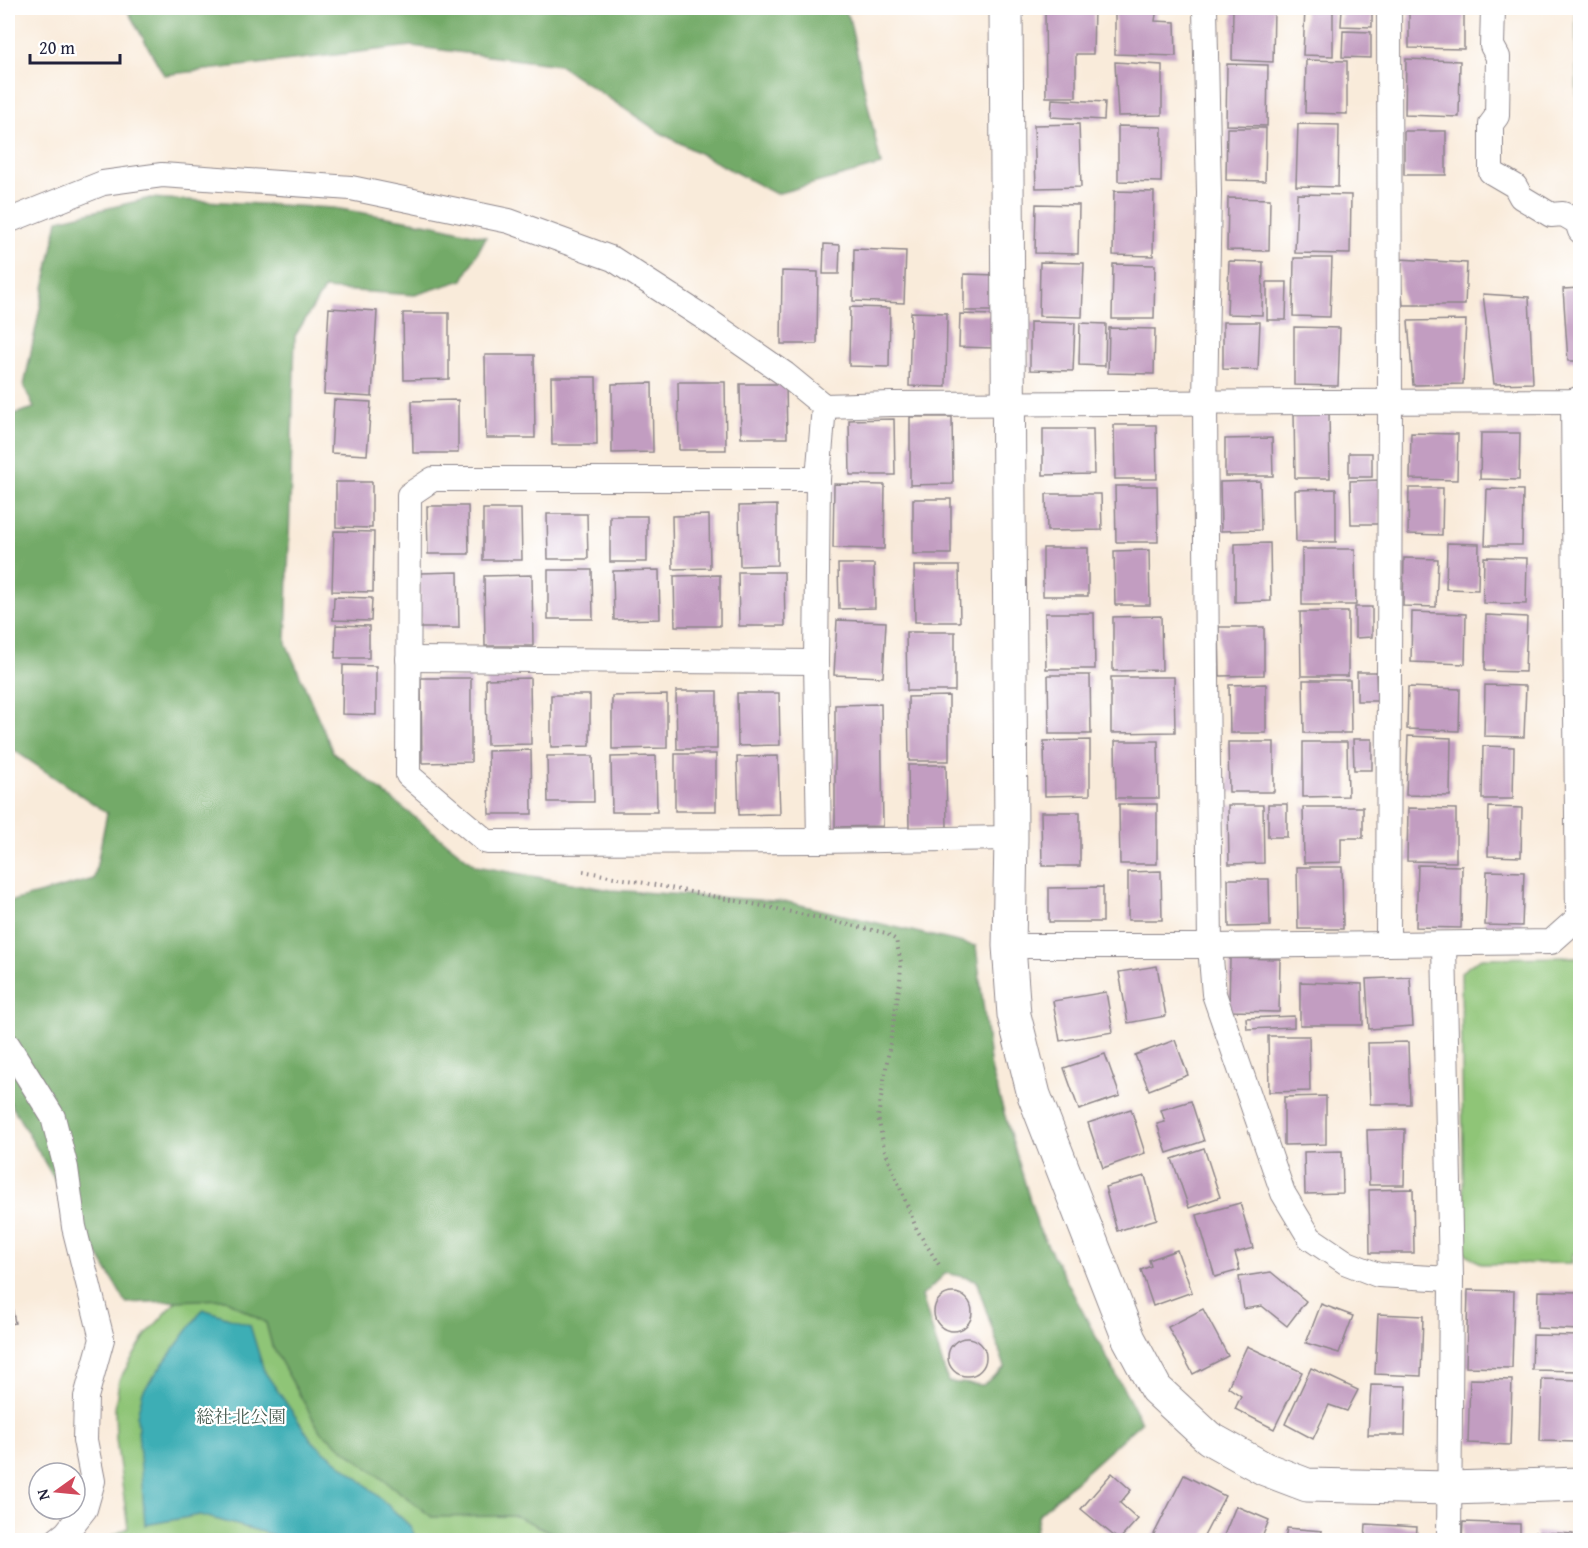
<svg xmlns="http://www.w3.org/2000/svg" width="1588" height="1548" font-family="'Gentium Book Plus','Noto Serif JP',serif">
<rect width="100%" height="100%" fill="#fff"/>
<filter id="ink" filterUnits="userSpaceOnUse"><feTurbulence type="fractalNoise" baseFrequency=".0167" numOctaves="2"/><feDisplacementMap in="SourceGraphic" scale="12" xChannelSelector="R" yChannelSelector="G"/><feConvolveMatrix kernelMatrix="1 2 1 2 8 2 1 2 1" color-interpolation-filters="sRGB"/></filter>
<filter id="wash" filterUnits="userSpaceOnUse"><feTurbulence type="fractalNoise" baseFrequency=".008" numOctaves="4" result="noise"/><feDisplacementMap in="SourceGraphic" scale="24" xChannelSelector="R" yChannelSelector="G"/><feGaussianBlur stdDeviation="1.35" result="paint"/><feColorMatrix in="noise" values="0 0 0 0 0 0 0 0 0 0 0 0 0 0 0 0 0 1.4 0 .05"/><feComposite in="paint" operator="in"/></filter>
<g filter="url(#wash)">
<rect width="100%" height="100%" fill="#f9ebda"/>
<!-- green -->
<g fill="#8fc577" stroke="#587459" stroke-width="1.5">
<polygon points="1580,957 1580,1254 1572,1254 1572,1263 1481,1264 1464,1252 1461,972 1481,958"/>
<polygon points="212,1269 784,1540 104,1540 128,1528 116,1439 115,1409 119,1380 146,1335 189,1287"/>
</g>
<!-- forest -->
<g fill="#73aa68" stroke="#4a6652" stroke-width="1.5" fill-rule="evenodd">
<polygon points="126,8 842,8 849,17 881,165 776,194 661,133 559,65 411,46 164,75"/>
<polygon points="1576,8 1580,8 1580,120 1577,116"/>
<path d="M150,198L334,208L435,225L486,237L463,280L415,295L324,289L295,336L286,643L333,752L476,866L611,890L788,902L976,946L991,1069L1038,1227L1141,1422L1039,1514L1033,1540H556L555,1534L516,1516L432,1517L320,1431L272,1346L266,1323L225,1299L126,1303L8,1099V902L94,879L107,813L8,746V537L12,511L8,509V416L34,408L24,386L58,220ZM946,1273L976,1280L1005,1367L983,1385L948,1382L922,1296Z"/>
</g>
<!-- water -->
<polygon fill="#3daeb5" stroke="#306878" stroke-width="1.5" points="203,1309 250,1325 264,1371 313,1442 363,1482 410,1526 417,1540 292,1540 200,1515 145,1525 137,1416 143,1391"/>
<g id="blocks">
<!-- building -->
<g fill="#c29dc1">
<polygon points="1045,8 1094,8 1093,54 1076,54 1076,97 1046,97"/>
<polygon points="1115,8 1157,8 1155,21 1175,22 1176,56 1115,54"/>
<polygon points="1233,8 1274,8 1273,62 1232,60"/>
<polygon points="1305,8 1333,8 1333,56 1303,55"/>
<polygon points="1342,8 1372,8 1372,27 1341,26"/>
<polygon points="1409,8 1464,8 1464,49 1409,48"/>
<polygon points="1343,31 1371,32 1371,58 1342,57"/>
<polygon points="1406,59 1460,61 1459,117 1405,115"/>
<polygon points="1306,60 1347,61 1347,114 1305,113"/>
<polygon points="1115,62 1162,65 1162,115 1118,116"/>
<polygon points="1227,64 1268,65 1267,126 1226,125"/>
<polygon points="1052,99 1105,102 1104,120 1051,117"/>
<polygon points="1079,124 1081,187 1036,188 1034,125"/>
<polygon points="1298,124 1339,125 1338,187 1296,186"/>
<polygon points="1118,126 1162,127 1161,182 1118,181"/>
<polygon points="1227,128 1266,128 1265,181 1226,180"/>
<rect x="1404" y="131" width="42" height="44"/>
<polygon points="1114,191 1154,192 1153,256 1113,255"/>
<polygon points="1297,194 1351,195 1350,254 1295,253"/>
<polygon points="1228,198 1270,199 1269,251 1227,250"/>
<polygon points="1036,204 1079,205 1078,254 1035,253"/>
<polygon points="824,244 840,245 839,274 823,274"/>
<polygon points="854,249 906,251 904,303 853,301"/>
<polygon points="1294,258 1332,258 1330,317 1293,316"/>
<polygon points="1399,259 1467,263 1465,305 1403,305"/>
<polygon points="1229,261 1263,262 1262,315 1227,314"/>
<polygon points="1040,262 1084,263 1082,317 1039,316"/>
<polygon points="1113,264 1155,265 1154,319 1112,319"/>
<polygon points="782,271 818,272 817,344 781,344"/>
<polygon points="964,274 997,275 997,311 964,311"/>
<polygon points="1267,282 1287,282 1286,320 1267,320"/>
<polygon points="1580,288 1580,361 1568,361 1563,289"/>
<polygon points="1483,294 1529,297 1533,383 1494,384"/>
<polygon points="850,307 890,308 889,367 849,366"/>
<polygon points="329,308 377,311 372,397 324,394"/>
<polygon points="911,312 947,313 946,387 909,386"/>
<polygon points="403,313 449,313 449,379 404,380"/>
<polygon points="960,314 996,315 995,348 959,347"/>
<polygon points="1466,320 1463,384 1413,385 1408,321"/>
<polygon points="1030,322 1075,323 1073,371 1030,370"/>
<polygon points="1223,322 1260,322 1258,370 1223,369"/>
<polygon points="1080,323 1106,324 1105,366 1079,365"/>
<polygon points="1294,327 1340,328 1338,386 1294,385"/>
<polygon points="1109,328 1155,329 1154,374 1108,373"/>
<polygon points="485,355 534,355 535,438 486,438"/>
<polygon points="551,377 596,377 597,445 552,445"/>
<polygon points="678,382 725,382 726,450 679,450"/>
<polygon points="652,383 653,452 612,453 612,384"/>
<polygon points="740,384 786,384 787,438 741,438"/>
<polygon points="334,400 371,402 367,455 331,453"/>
<polygon points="458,400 458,453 413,453 412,401"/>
<polygon points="1294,412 1329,412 1330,478 1295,478"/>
<polygon points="910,417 952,417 953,484 910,485"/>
<polygon points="894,419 895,475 850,475 849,420"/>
<polygon points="1114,425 1156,425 1157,479 1115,479"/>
<polygon points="1043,429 1093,429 1094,474 1043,475"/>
<polygon points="1411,433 1458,434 1457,480 1410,479"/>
<polygon points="1481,433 1520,433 1519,480 1480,479"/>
<polygon points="1272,438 1273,476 1225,476 1225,439"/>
<rect x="1349" y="453" width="23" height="24"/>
<polygon points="1380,480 1380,524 1351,524 1350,481"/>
<polygon points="1260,481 1261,530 1221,531 1220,482"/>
<polygon points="336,482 372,482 372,528 336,527"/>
<polygon points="834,484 885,485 884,549 833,548"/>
<polygon points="1115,486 1157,486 1158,542 1116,542"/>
<polygon points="1409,488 1443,488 1442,535 1408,534"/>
<polygon points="1336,489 1336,542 1296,542 1295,490"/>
<polygon points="1487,489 1523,490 1522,545 1485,545"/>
<polygon points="1046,494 1101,494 1102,530 1047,531"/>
<rect x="913" y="499" width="38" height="55"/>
<polygon points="777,505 777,565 740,566 739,506"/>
<polygon points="427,506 468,506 469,554 428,554"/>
<polygon points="483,509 521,509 522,560 483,560"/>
<polygon points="547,514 587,514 588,559 548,559"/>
<polygon points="709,515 710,568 673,569 672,516"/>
<rect x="610" y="516" width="37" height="46"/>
<polygon points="334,531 374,532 373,592 332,591"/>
<polygon points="1270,543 1271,601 1235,602 1235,544"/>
<polygon points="1447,543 1479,544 1478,590 1446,589"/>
<rect x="1043" y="548" width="45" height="48"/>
<polygon points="1302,549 1355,549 1356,605 1302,605"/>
<polygon points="1149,550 1150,605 1115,605 1114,551"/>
<polygon points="1484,557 1527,558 1526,604 1483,603"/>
<polygon points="1404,558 1438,559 1436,607 1403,606"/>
<polygon points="838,564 874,564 875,608 839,609"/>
<polygon points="914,566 959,566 960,622 915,622"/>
<polygon points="548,570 592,570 593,619 548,619"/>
<polygon points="659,570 660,619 614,620 613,571"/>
<polygon points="458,572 459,628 420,628 420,573"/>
<polygon points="738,572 784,572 785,626 739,626"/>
<polygon points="532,575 533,646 485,646 484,576"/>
<polygon points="720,575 720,626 675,626 674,576"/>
<polygon points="334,597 372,598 371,621 333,620"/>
<polygon points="1355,607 1372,607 1372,637 1355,638"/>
<polygon points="1300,612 1348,612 1348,676 1301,676"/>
<polygon points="1412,612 1466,614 1465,664 1411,662"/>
<polygon points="1045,613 1094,613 1095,669 1046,669"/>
<polygon points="1486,615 1527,617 1525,672 1485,671"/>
<polygon points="1161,616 1162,670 1113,671 1113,617"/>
<polygon points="837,620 886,622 883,677 834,675"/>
<polygon points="336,625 369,626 369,658 335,658"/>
<polygon points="1219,627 1264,627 1264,675 1220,676"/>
<polygon points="906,632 955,632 955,691 907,691"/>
<polygon points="343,665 376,666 376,715 342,714"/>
<polygon points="1357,672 1376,672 1377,701 1357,701"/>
<polygon points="1048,675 1090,675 1091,734 1049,734"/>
<polygon points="1111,677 1174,677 1175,732 1111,733"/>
<polygon points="421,678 471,678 471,762 422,763"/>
<polygon points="530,678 531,744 487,745 486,679"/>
<polygon points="1303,680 1350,680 1351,733 1304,733"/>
<polygon points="1266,684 1266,733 1230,733 1229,685"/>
<polygon points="1485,685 1526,686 1524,737 1484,736"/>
<polygon points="1408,687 1460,689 1459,731 1407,729"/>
<polygon points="676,691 717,691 717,749 677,749"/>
<polygon points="737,693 779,693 780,745 738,746"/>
<polygon points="551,695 590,695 590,746 551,747"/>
<polygon points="667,695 667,748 612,749 612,696"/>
<polygon points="949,696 949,761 909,761 908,697"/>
<polygon points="881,704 883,826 835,827 835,705"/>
<polygon points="1408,736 1451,738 1450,796 1406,795"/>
<polygon points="1353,739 1372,739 1372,770 1354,770"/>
<polygon points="1090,740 1090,795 1045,796 1044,741"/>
<polygon points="1115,741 1158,741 1159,798 1116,798"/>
<polygon points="1228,742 1274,742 1274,792 1229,792"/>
<polygon points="1303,742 1347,742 1348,796 1303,797"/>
<polygon points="1483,746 1514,747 1513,799 1482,799"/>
<polygon points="531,750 532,814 489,814 488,751"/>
<rect x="675" y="754" width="41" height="57"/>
<polygon points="547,756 593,756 594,802 548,802"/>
<polygon points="656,756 657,812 612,812 611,757"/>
<polygon points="778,756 780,814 739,815 737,757"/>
<polygon points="908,765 946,765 947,828 909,828"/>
<polygon points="1119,804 1157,804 1157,864 1120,864"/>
<rect x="1268" y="804" width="19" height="33"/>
<polygon points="1228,805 1263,805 1264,863 1229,864"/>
<polygon points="1303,807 1363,807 1363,838 1341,838 1341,862 1304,863"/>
<polygon points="1489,807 1522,808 1521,857 1488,856"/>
<polygon points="1408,808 1456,809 1456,862 1407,861"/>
<polygon points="1041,812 1080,812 1080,866 1042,866"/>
<polygon points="1418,865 1462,866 1461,928 1416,927"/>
<polygon points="1297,867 1342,867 1343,929 1298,929"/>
<polygon points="1161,871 1162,920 1128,920 1128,872"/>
<polygon points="1487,871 1524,872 1522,926 1485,925"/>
<polygon points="1228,879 1269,879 1270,926 1229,927"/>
<polygon points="1103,887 1103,922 1049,922 1049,888"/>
<polygon points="1230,958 1280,959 1279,1012 1229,1011"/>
<polygon points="1157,966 1166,1016 1128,1023 1119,972"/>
<polygon points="1410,977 1413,1026 1369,1029 1366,979"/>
<polygon points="1300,982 1362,984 1363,1025 1300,1025"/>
<polygon points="1106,992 1113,1032 1060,1041 1053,1001"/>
<polygon points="1294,1016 1294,1027 1247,1029 1246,1018"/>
<polygon points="1268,1036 1309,1036 1310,1091 1269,1092"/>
<polygon points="1175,1040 1188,1075 1149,1090 1135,1055"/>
<polygon points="1408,1042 1410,1104 1370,1104 1368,1043"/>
<polygon points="1105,1054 1120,1096 1079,1110 1064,1068"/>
<polygon points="1326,1096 1326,1144 1284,1145 1284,1097"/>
<polygon points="1191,1101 1204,1141 1167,1153 1157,1124 1165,1122 1161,1110"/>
<polygon points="1131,1109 1145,1153 1103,1168 1088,1123"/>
<polygon points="1405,1129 1404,1185 1369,1185 1367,1130"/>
<polygon points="1204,1148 1220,1197 1189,1208 1172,1159"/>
<polygon points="1342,1151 1343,1193 1305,1194 1304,1152"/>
<polygon points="1145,1176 1157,1219 1117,1231 1105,1187"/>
<polygon points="1413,1189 1414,1253 1370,1253 1369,1190"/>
<polygon points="1240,1203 1253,1248 1235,1253 1240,1270 1215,1277 1197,1215"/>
<polygon points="1177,1250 1192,1292 1153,1306 1141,1270 1151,1266 1149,1260"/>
<polygon points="1271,1272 1306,1301 1287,1326 1262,1306 1244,1309 1239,1277"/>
<polygon points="8,1289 9,1289 15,1323 8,1324"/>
<polygon points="1468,1290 1514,1291 1512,1368 1466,1367"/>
<polygon points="1538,1291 1580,1292 1580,1330 1537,1328"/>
<circle cx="953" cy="1312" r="19"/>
<polygon points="1321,1304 1353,1316 1339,1353 1306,1343"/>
<polygon points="1203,1309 1228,1356 1193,1374 1168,1327"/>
<polygon points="1378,1314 1423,1316 1421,1376 1375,1374"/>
<polygon points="1533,1335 1580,1336 1580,1371 1532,1370"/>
<circle cx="967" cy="1357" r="19"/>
<polygon points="1247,1346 1302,1372 1274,1429 1235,1409 1241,1396 1228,1387"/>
<polygon points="1311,1368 1358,1390 1347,1411 1329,1405 1313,1439 1285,1424"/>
<polygon points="1470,1379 1512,1380 1510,1445 1468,1443"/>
<polygon points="1542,1379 1579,1380 1577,1442 1540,1441"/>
<polygon points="1371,1385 1406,1386 1405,1435 1368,1435"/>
<polygon points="1112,1473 1131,1490 1120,1503 1138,1519 1119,1540 1081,1509"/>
<polygon points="1184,1475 1225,1496 1202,1540 1151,1540"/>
<polygon points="1236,1506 1269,1520 1261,1540 1222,1540"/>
<polygon points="1463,1522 1520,1524 1520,1540 1462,1540"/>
<polygon points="1366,1524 1417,1527 1416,1540 1365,1540"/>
<polygon points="1287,1528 1322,1531 1321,1540 1285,1540"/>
<polygon points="1536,1532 1573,1534 1573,1540 1536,1540"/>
</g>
</g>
</g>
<g filter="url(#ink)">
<use href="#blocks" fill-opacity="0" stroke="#8e868a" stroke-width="1.5"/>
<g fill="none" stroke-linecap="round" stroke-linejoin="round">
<!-- street casing -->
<g stroke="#8e868a" stroke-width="26">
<g id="street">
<polyline points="1205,8 1209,193 1205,402 1207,674 1210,946 1214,994 1283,1193 1310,1238 1347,1263 1378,1275 1451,1279"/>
<polyline points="1493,8 1492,46 1498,57 1497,116 1491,124 1491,172 1515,186 1521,197 1551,215 1563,214 1577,222 1580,231"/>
<polyline points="8,221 103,183 162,175 351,188 509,221 613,259 709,321 785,374 824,406 891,404 1573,401 1580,398"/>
<polyline points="818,479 433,479 409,495 408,775 487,842 819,841 1011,838"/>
<polyline points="408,659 816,662"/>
<polyline points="819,841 816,662 818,479 824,406"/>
<polyline points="1388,944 1390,402 1389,8"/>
<polyline points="1444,944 1451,1279 1449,1540"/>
<polyline points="1009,946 1210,946 1551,942 1578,918 1573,401"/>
<polyline points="8,1045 53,1117 66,1168 74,1227 102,1339 86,1397 85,1440 93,1481 85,1509 66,1533 57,1540"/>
</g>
</g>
<!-- secondary casing -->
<g stroke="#8e868a" stroke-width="35">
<polyline id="secondary" points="1006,8 1011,838 1009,946 1014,1015 1034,1095 1129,1339 1156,1389 1209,1438 1265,1469 1307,1485 1450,1488 1580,1484"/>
</g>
<!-- path -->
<polyline stroke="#8e868a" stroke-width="4" stroke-dasharray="1.5 4.5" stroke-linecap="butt" points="583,871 773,908 886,933 896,940 901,962 900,982 878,1117 884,1148 917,1230 941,1268"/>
<!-- street -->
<use href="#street" stroke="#fff" stroke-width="24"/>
<!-- secondary -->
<use href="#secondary" stroke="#fff" stroke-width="33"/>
</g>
</g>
<g text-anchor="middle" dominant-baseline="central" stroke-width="4.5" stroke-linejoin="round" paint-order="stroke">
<!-- park labels -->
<g font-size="18" fill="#485b50" stroke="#fff">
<text x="241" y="1416">総社北公園</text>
</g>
</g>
<!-- margin -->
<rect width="1588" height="1548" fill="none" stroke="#fff" stroke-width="30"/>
<!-- north arrow -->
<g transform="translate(57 1491) rotate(255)"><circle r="28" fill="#ffffff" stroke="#a7a7b1" stroke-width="1.5"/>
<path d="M0-4.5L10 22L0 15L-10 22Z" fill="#d1495b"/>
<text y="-9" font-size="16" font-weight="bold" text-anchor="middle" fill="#22223b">N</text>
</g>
<!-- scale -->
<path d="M30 54v9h90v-9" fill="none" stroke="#22223b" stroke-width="3"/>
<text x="39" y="54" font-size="18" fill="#22223b" stroke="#ffffff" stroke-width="4.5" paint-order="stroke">20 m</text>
</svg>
